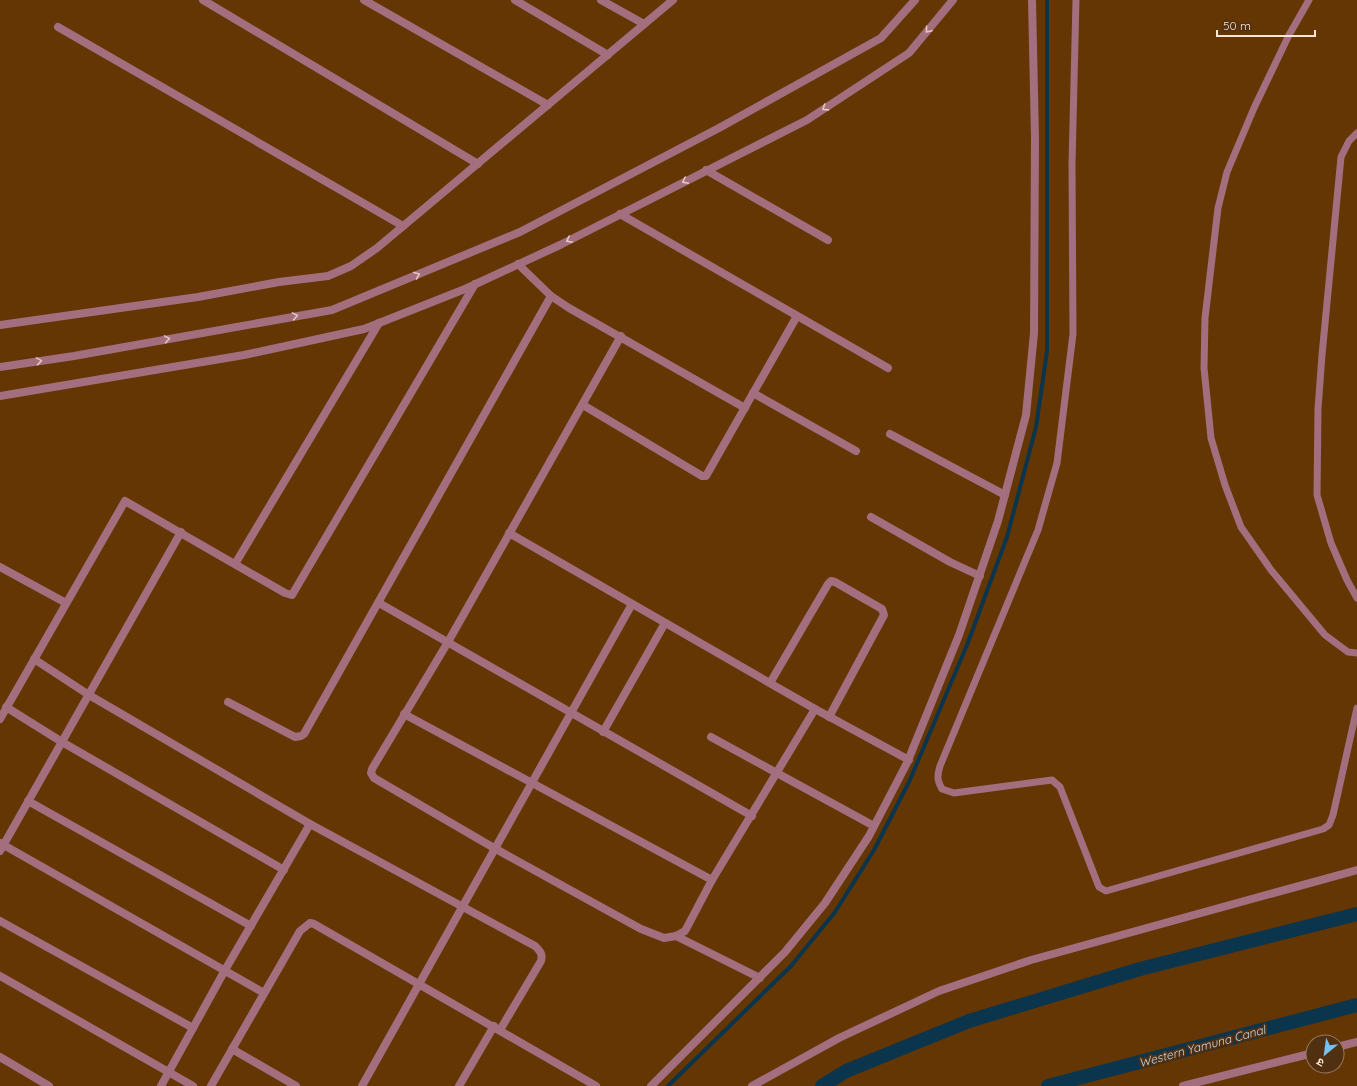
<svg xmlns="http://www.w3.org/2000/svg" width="1357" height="1086" font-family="Quicksand,'Noto Sans Devanagari',sans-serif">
<rect width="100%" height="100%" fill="#643604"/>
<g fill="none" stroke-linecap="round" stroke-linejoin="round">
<!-- stream -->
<polyline stroke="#0b354d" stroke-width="4" points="668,1086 791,966 835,912 874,850 909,782 967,645 1007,537 1036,427 1047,351 1047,0"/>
<!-- canal -->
<g stroke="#0b354d" stroke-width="14">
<polyline points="822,1086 846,1071 969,1021 1140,969 1357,914"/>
<polyline points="1048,1086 1357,1005"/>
</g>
<!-- service -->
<g stroke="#a36e7e" stroke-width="7">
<path d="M1076,0L1072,164L1073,334L1057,463L1038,530L940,766C937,776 937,780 942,789L954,793L1052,780L1060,787L1099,887L1106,891L1323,829L1329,825L1333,815L1357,708"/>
<polyline points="1309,0 1289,35 1254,108 1227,172 1218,208 1205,318 1204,368 1211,438 1225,485 1241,527 1271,570 1325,635 1348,652 1357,653"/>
<polyline points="1357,133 1349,141 1341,157 1322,355 1318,409 1317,495 1331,543 1347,580 1357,598"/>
</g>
<!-- minor -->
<g stroke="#a36e7e" stroke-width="8">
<polyline points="203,0 478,164"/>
<polyline points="364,0 548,105"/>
<polyline points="515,0 608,55"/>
<polyline points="601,0 644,24"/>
<polyline points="58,27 403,226"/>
<polyline points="706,170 828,240"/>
<polyline points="620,214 888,368"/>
<polyline points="518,264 551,296 569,308 745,408"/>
<polyline points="0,325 198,297 279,282 328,276 351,266 377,248 673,0"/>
<polyline points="621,336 448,642 372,769 371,773 374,778 494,848 641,929 664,938 676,936 685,931 712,880 815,709"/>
<polyline points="753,393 856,451"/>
<polyline points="583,405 702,476 706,476 797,316"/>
<polyline points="890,434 1005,495"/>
<polyline points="871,517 950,562 980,576"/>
<polyline points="509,533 815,709 909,760"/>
<polyline points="235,564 379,323"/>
<polyline points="0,567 66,603"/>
<polyline points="379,603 752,816"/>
<path d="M34,659L89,695L310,824L535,946C540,951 543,954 541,961L500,1030"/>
<polyline points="770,683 828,584 831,581 835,582 882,609 884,615 829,717"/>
<polyline points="228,702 295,737 301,736 304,734 551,296"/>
<polyline points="6,707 62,742 284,870"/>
<polyline points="404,714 712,880"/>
<polyline points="0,719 125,501 285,593 292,595 475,284"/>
<polyline points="603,732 665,623"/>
<polyline points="711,737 874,826"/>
<polyline points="28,801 251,926"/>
<polyline points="0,843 264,993"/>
<polyline points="0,851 181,532"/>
<polyline points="0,921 193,1028"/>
<polyline points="676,936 760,978"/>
<polyline points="0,976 193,1086"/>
<polyline points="1337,1047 1357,1042"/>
<polyline points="232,1049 296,1086"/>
<polyline points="0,1057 49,1086"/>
<polyline points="161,1086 225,970 310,824"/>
<polyline points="211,1086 300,931 310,923 314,924 596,1086"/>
<polyline points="362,1086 632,604"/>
<polyline points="459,1086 494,1026"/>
<polyline points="651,1086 785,952 825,903 869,836 907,763 959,635 998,521 1026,415 1034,333 1035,138 1032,0"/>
<polyline points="752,1086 839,1038 939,991 1031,960 1357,870"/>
<polyline points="1183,1086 1313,1053"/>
</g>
<!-- tertiary -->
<g stroke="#a36e7e" stroke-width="8">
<polyline points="0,367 74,356 332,310 520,232 719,128 881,38 915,0"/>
<polyline points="0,396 244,355 364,329 465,289 560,245 807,120 909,53 953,0"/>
</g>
</g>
<!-- one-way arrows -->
<defs><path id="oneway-chevron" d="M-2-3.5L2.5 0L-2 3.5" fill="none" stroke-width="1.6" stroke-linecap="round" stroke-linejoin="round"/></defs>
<g stroke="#e5c7be">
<use href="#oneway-chevron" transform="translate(928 30) rotate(130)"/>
<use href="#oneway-chevron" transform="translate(825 108) rotate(147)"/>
<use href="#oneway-chevron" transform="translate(685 181) rotate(153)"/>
<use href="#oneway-chevron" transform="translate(569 240) rotate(153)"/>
<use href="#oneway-chevron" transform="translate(417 275) rotate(-22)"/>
<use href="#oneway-chevron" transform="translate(295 316) rotate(-10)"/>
<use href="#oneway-chevron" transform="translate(167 339) rotate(-10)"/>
<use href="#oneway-chevron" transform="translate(39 361) rotate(-9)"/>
</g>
<g text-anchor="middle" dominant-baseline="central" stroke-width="4" stroke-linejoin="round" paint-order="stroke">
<!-- water labels -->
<g font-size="12" font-style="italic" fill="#c1daed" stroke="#513011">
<text transform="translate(1202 1046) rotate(-15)">Western Yamuna Canal</text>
</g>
</g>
<!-- north arrow -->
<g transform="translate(1325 1054) rotate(209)"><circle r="19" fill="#513011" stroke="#95785f"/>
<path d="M0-3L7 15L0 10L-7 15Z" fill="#73c1f5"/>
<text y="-6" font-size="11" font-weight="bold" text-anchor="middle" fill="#fbe5d4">उ</text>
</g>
<!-- scale -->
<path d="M1217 30v6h98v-6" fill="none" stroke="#fbe5d4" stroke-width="2"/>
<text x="1223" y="30" font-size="12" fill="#fbe5d4" stroke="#513011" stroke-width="3" paint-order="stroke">50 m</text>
</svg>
